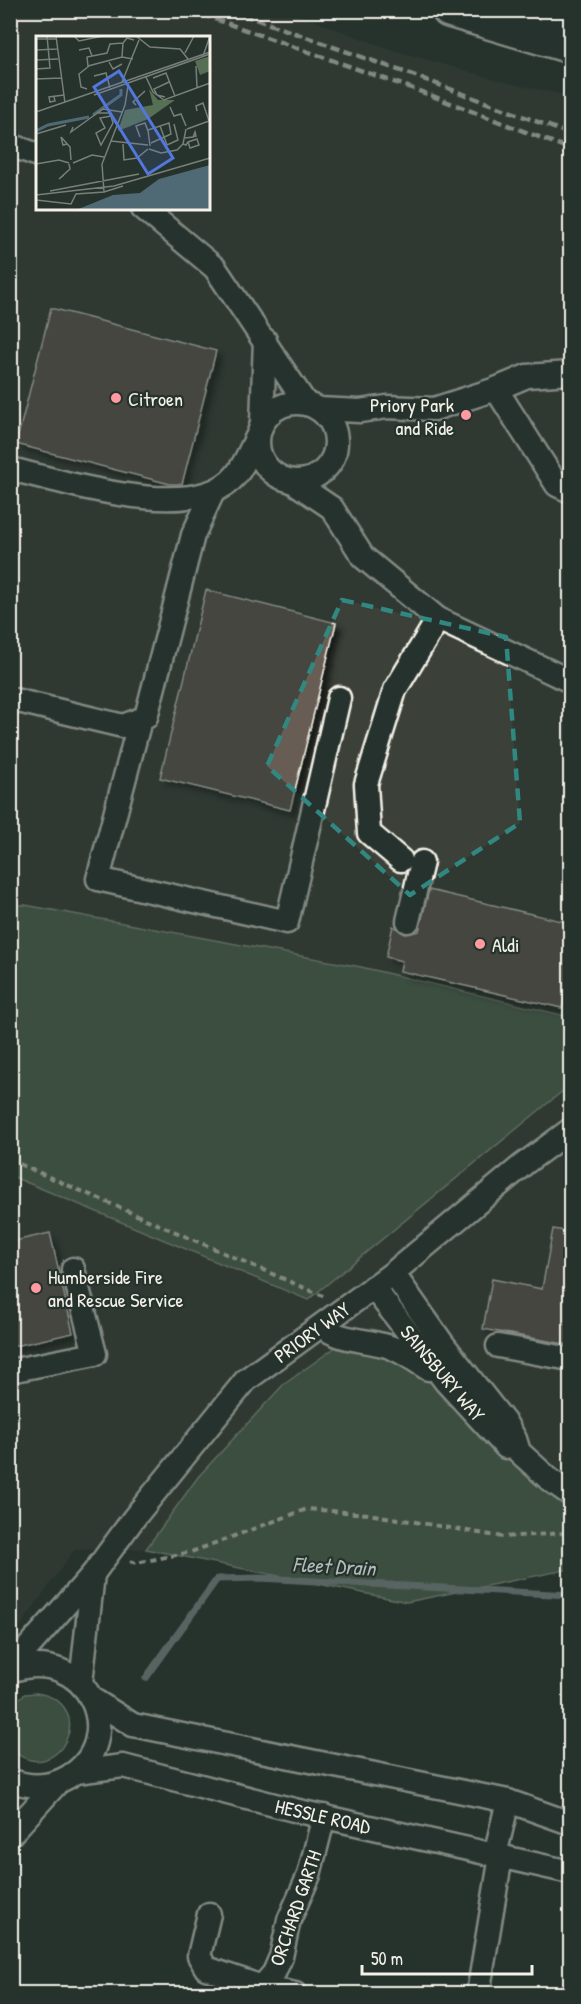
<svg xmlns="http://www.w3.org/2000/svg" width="581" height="2004" font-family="'Patrick Hand',sans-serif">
<defs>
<filter id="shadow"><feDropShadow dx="5.5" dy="5.5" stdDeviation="3" flood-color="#0009"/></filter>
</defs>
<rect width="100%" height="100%" fill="#26332d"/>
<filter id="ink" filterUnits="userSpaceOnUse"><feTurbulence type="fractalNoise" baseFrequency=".0167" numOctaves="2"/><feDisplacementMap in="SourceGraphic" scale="12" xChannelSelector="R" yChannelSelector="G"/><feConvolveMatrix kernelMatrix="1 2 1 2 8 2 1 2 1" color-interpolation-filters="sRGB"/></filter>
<g filter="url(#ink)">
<!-- built -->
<g fill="#3a4039" fill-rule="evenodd">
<path d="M11,11H288L386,48L512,84L570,96V1017L361,967L25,905H11ZM38,38H208V208H38Z"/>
<polygon points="570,1085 570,1506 561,1502 499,1451 358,1331 283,1385 198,1477 146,1549 74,1550 11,1639 11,1176 309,1300"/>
</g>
<!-- green -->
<g fill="#566f55" stroke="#a5b09e" stroke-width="1.5">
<polygon points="11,905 25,905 361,967 570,1017 570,1085 308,1300 11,1176"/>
<polygon points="358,1331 408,1336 499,1451 561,1502 570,1506 570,1569 407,1602 146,1549 198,1477 283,1385"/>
<path d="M36,1693C102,1702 58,1792 11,1749V1705L25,1694Z"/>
</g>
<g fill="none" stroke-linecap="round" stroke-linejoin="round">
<!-- stream -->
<polyline stroke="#92a0a3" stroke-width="7" points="146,1678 217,1579 260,1578 570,1595"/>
</g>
<!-- building -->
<g fill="#685d55" stroke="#f4f1e8" stroke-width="1.5" filter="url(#shadow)">
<polygon points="51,308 216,351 182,484 170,484 16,444"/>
<polygon points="206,590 336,623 290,810 160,778"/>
<polygon points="429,890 570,923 570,991 566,990 562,1008 400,971 402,961 386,957 393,926 405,934 419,931"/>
<polygon points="553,1229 570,1232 570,1345 483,1329 492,1279 542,1289"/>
<polygon points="50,1233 73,1333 10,1347 10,1242"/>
</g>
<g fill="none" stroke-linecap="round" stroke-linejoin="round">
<!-- minor casing -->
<g stroke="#f4f1e8" stroke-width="27">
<g id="minor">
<polyline points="10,145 38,155"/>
<polyline points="143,208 215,268 306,404"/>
<polyline points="496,389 557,485 570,491"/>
<circle cx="297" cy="442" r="39"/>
<polyline points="318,409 360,411 387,407 434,409 496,389 527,376 570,373"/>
<polyline points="262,423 265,340"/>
<path d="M10,469C63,481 195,525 236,475C245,464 251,448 258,435"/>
<polyline points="292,481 332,508 363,557 438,619 570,681"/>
<polyline points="10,699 123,726 146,717 193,535 213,492"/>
<polyline points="140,720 98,879 287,922 339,698"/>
<polyline points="401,860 369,833 366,784 395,690 438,619"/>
<polyline points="408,921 422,862"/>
<polyline points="393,1273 443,1344 506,1424 515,1439 519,1452 550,1480 570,1494"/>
<polyline points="373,1287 446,1382 506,1447"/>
<path d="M321,1326C341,1341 363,1339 387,1346C402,1351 415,1360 428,1369"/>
<polyline points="498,1346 570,1359"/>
<polyline points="10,1371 95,1354 73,1269"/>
<polyline points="10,1668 93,1574 134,1518 246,1380 393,1273 524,1164 570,1130"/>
<path d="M10,1671C89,1643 130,1741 68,1777C49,1788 30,1788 10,1780"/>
<polyline points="81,1683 93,1574"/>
<polyline points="92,1699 133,1725 508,1801 570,1823"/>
<polyline points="76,1772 123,1766 294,1810 570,1872"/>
<polyline points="10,1835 58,1782"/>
<polyline points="495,1855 508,1801"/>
<polyline points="209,1914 199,1956 206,1968 262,1987 295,1994"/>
<polyline points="256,1994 274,1973 281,1957 289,1920 309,1875 324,1816"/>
<polyline points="478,1994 501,1856"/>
</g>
</g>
<!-- highway casing -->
<g stroke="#f4f1e8" stroke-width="38">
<g id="highway">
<polyline points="449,10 570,46"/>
<polyline points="554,10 570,14"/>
</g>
</g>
<!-- path -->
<g stroke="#f4f1e8" stroke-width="4" stroke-dasharray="6 4.5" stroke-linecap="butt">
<polyline points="10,1160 323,1296"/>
<polyline points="130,1561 136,1563 191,1552 307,1509 368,1514 503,1537 563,1533 570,1525"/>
</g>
<!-- minor -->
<use href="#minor" stroke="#26332d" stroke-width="22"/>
<!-- highway -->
<use href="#highway" stroke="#26332d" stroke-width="33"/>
<!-- rail -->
<g stroke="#f4f1e8" stroke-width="4.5" stroke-dasharray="9 4.5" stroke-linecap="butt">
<polyline points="189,10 414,89 570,149"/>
<polyline points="230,10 418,77 570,134"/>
</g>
</g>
</g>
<!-- marked area -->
<path d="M0 0H581V2004H0ZM342,600L506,637L520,823L410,895L267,766Z" fill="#26332d" fill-opacity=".55" fill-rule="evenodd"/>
<path fill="none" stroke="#318880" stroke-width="4.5" stroke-dasharray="12 8" stroke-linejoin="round" d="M342,600L506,637L520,823L410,895L267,766Z"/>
<!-- markers -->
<g fill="#ff9aa2" stroke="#26332d" stroke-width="2">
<circle cx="116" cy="398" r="6"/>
<circle cx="466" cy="415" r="6"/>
<circle cx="480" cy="944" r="6"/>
<circle cx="36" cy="1288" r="6"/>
</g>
<g text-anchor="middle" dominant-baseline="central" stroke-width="4.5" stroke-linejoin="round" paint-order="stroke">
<!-- poi labels -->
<g font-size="20" fill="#f4f1e8" stroke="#26332d" text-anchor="start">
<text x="128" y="398">Citroen</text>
<text x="454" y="404" text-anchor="end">Priory Park<tspan x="454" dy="23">and Ride</tspan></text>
<text x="492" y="944">Aldi</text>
<text x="48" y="1276">Humberside Fire<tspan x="48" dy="23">and Rescue Service</tspan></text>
</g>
<!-- street labels -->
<g font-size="20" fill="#f4f1e8" stroke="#26332d">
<text transform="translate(312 1332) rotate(-36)">PRIORY WAY</text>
<text transform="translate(443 1373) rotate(50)">SAINSBURY WAY</text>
<text transform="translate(323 1816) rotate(13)">HESSLE ROAD</text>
<text transform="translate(295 1908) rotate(-71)">ORCHARD GARTH</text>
</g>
<!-- water labels -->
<g font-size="21" font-style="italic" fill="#b2bbba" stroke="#26332d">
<text transform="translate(334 1566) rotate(3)">Fleet Drain</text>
</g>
</g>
<!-- overview -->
<g transform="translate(36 36)">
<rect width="174" height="174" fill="#26332d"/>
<path d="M174,20V35L164,39L159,25ZM113,53L122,64H139L112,83L82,95L89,74L117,69Z" fill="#566f55"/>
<path d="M174,129V174H40L77,159L104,157L123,143Z" fill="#506a75"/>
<path fill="none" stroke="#506a75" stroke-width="3" d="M57,79L85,59V53M0,95L12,89L53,81"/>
<path fill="none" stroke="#787f78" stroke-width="1.5" d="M20,0L29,67M38,0L43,5L67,0M100,0L114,11L144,13L152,23M0,3H20M87,7L74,8L71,17L51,21L52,30L86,21L97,23M0,14L21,13M43,14L53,12L56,20M149,17L158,0M167,20L174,0M86,21L87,7L91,2L98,4M0,24L22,23M73,26L77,33L86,28M160,30L161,51M0,33L14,32L11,0M58,40L70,37L74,52M110,41L117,56L128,64L174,47M117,42L130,37L139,60M0,43L25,42M86,46L103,4M51,53L45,51L43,38L53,30M58,59L174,18M18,61L19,65L14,66L13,61L28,59M129,61L121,59L118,53L133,46M100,69L97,66L109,55M134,71L138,80L145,78L150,90M161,75L160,70L167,67L173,85M0,76L174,16M62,77H73L75,80L77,87L65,109L60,97L69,92L64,82L75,80M124,90L131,109L142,104L138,88M37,91L35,96L67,73L86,76M151,93L173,85M0,98L30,89M104,101L100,90L109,87L112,95M149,102L157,101L159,96L160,100L157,101M75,105L112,109M31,108L27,109L25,101L34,111L35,124M87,108L88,124L101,122L112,113M147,108L150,109L152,106L161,103L163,109L154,112L152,106M114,110L112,94L133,87L135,98L115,107M113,113L125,117L141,114L147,108L150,93M37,127L56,119L68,121M0,128L23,124L33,127M28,139L23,143L34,133L33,128M14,155L103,138M68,156L87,150M0,159L78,150L174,122M0,164L35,168L40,158L68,156L66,128L89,69L92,50"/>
<path fill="#5377dc" fill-opacity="0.15" stroke="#5377dc" stroke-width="3" d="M83,35L137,122L112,138L58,51Z"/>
<rect width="174" height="174" fill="none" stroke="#f4f1e8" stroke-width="3"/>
</g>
<!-- margin -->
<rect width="581" height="2004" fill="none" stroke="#26332d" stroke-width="36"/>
<rect x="18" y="18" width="545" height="1968" fill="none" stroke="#f4f1e8" stroke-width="2" filter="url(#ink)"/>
<!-- scale -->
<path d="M362 1965v9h170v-9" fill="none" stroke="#f4f1e8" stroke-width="3"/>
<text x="371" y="1965" font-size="18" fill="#f4f1e8" stroke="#26332d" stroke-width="4.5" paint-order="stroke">50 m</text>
</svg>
